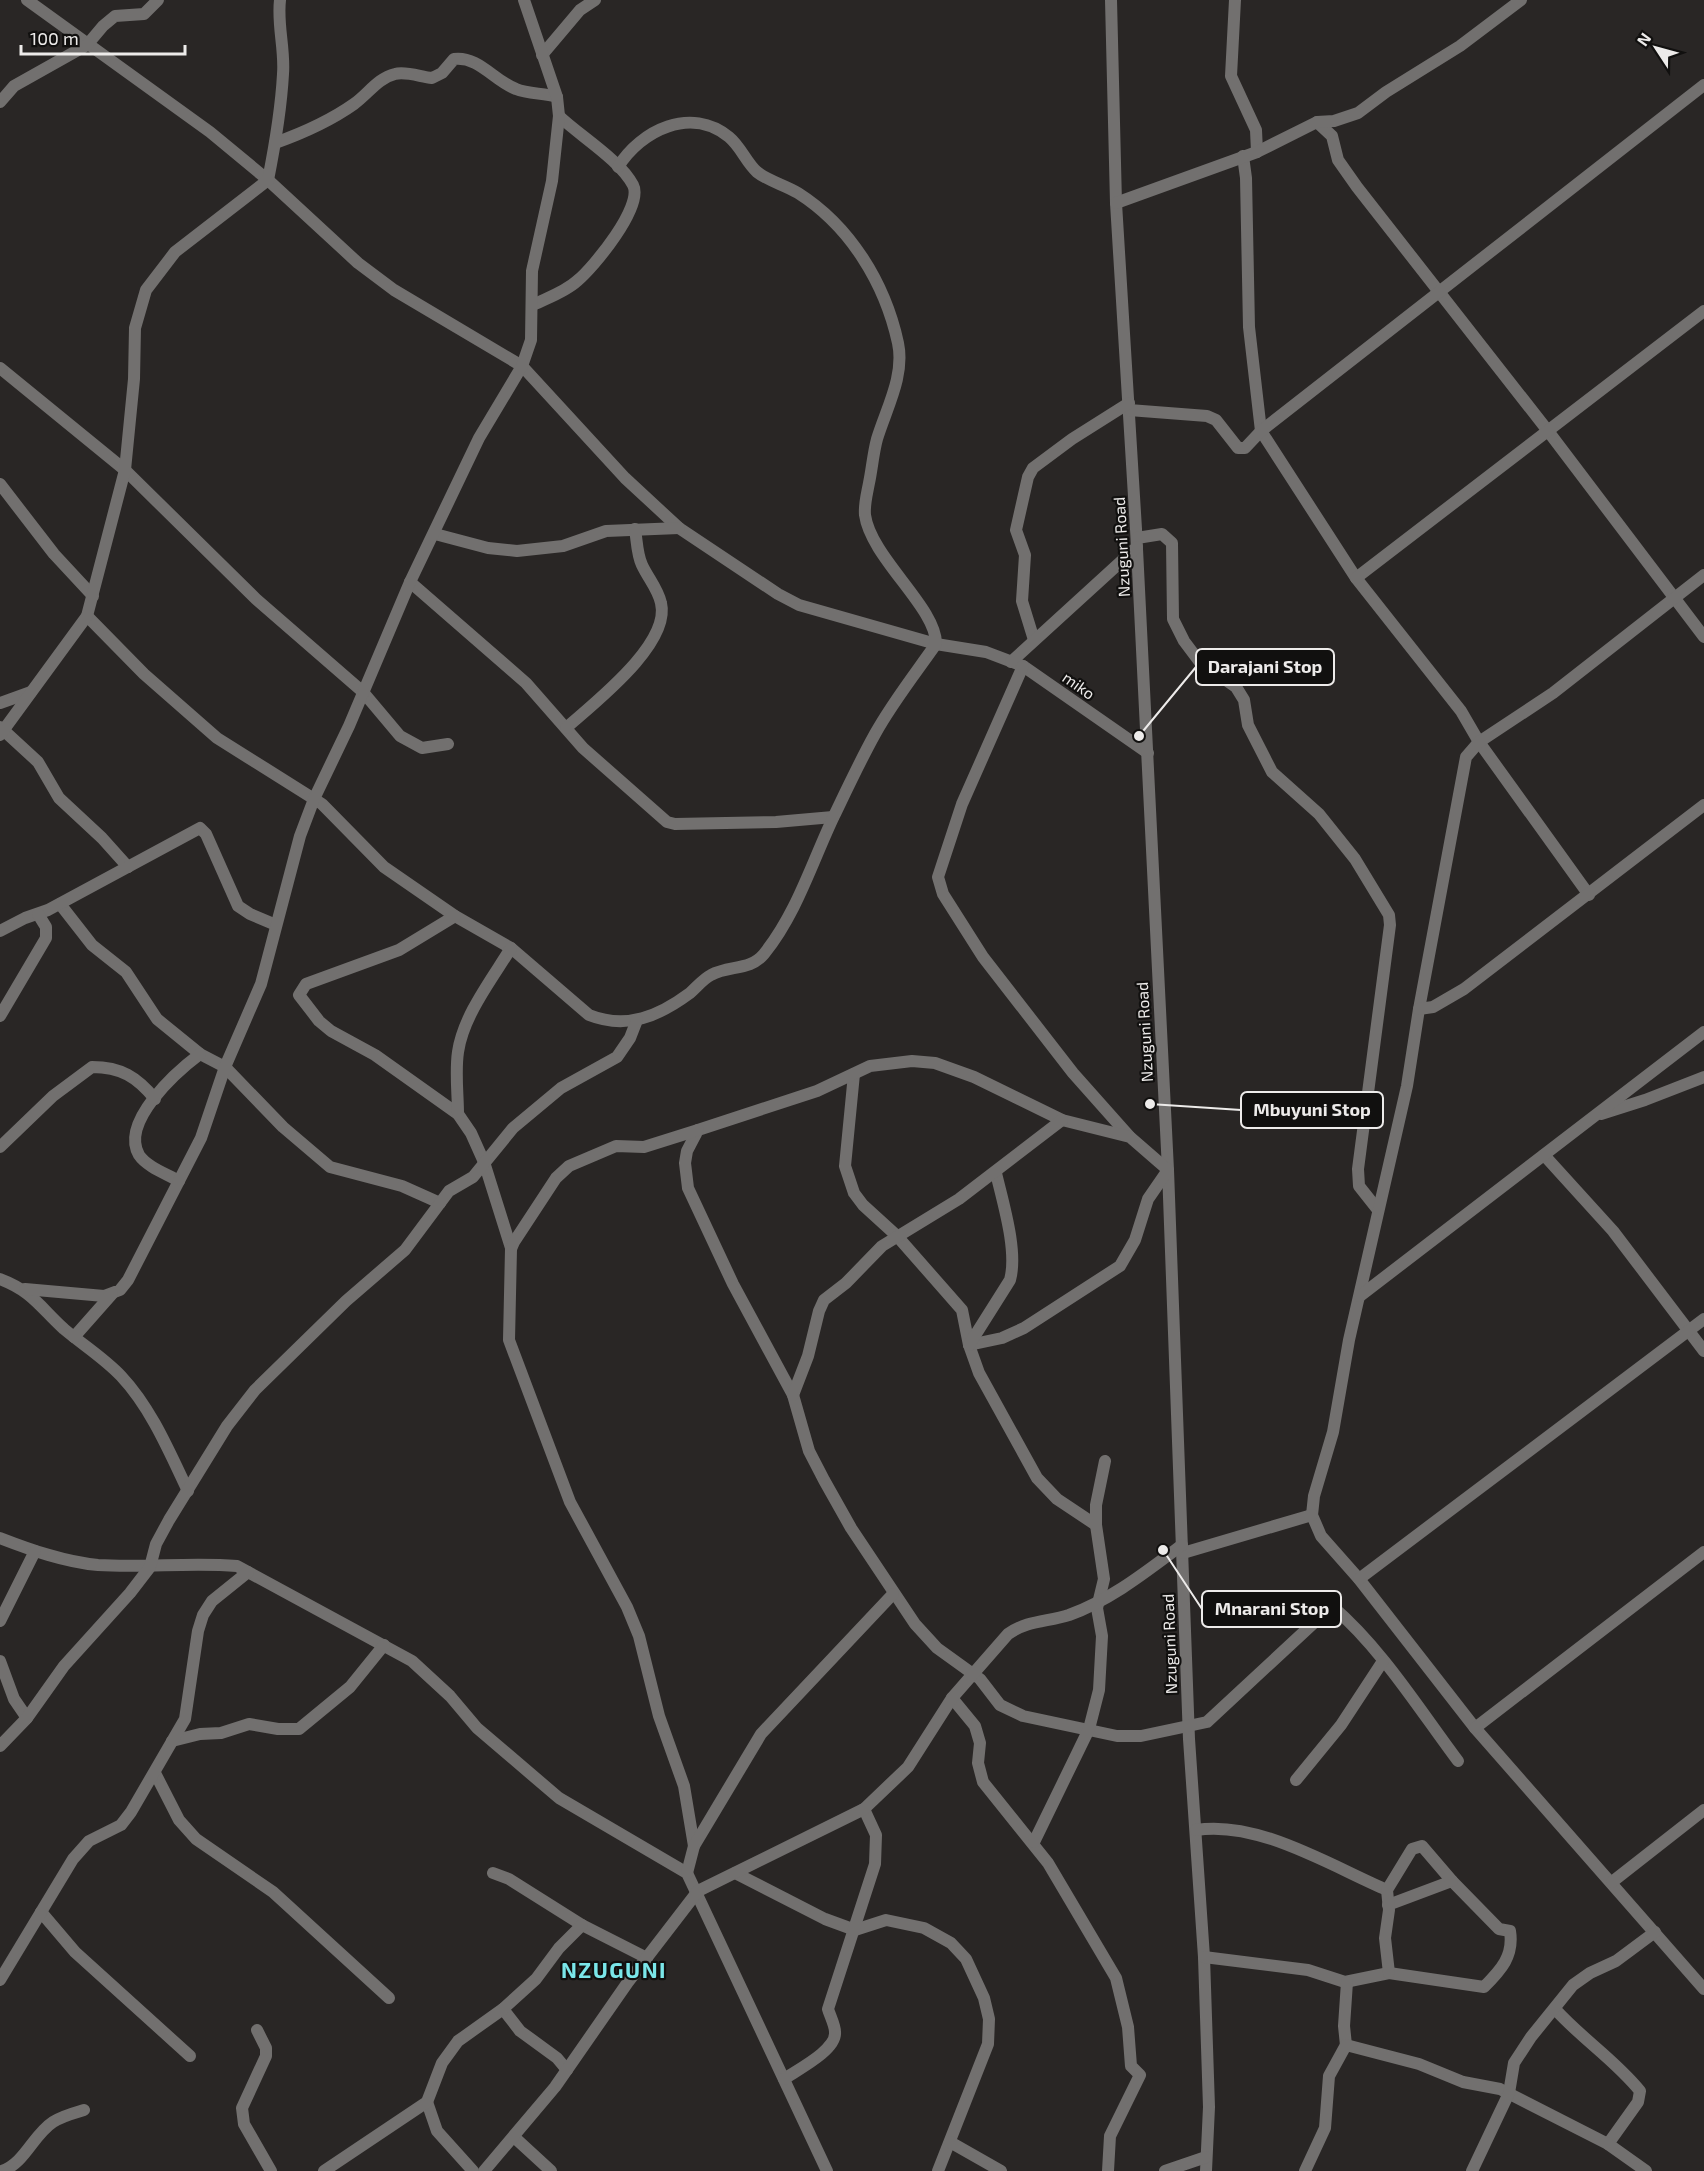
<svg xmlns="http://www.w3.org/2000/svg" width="1704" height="2171" font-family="'Exo 2',sans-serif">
<rect width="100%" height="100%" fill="#292625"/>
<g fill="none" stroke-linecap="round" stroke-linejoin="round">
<!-- minor -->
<g stroke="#72706f" stroke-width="12">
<polyline points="27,0 210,132 268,180 358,263 394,290 522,366 625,478 679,528 778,594 799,605 936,644 986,652 1023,666 1148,753"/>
<polyline points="1111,0 1116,203 1136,529 1168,1170 1189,1739 1204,1957 1209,2107 1206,2171"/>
<polyline points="1235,0 1231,76 1256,130 1257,152"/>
<polyline points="542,55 580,10 595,0"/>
<polyline points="0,102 14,86 87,45 103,26 115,16 144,14 158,0"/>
<polyline points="1317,122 1332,136 1338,160 1357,187 1548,431 1704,637"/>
<path d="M275,143C303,133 330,121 354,104C368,94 378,78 395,74C406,71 421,77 432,78L442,73L454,59C479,56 494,81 516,89C528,94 544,93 557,97"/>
<polyline points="1243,156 1246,178 1249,327 1261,431 1356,578 1461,711 1479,742 1589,895"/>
<polyline points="1116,203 1257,152 1317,122 1334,121 1358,113 1386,92 1460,46 1521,0"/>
<path d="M533,305C547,298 565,292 577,281C594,267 644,206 633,185C620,160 580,136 559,116"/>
<polyline points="0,368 125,470 256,599 363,692 400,736 422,748 448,744"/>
<polyline points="1129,410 1207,416 1216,420 1238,448 1245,448 1261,431 1704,85"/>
<polyline points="0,484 54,554 93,596"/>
<polyline points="435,534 488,548 517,551 563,546 606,531 679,528"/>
<polyline points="1137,538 1162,534 1172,543 1173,619 1184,641 1199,661 1236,687 1244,700 1248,725 1272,772 1319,814 1355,859 1389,915 1390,925 1358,1169 1359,1186 1378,1210"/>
<polyline points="1704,575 1553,693 1479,742 1466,757 1419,1009 1407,1086 1349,1340 1333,1432 1314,1496 1312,1515 1321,1536 1359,1579 1475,1728 1704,1989"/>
<polyline points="1356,578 1704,311"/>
<polyline points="410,582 526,683 583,748 667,822 675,824 776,822 833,817"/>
<path d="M87,616L144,674L217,738L322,804L384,867L455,916L511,948L589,1015C627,1030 659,1016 690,993C697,987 703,979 711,975C729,965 750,971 764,954C797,913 812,862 834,816C847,789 860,761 875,734C892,703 915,674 936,644C937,608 871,558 865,515C864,504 867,494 869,483C872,469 873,454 877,439C886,409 905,376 898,343C885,283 850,226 798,193C785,185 768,181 757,172C746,162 741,147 729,137C691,106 641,130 618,167"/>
<polyline points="1034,640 1022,601 1025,555 1016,530 1028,477 1033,468 1072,439 1129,403"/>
<polyline points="1011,662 1137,547"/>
<polyline points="1023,666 962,804 938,877 943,894 983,957 1073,1073 1129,1136"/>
<polyline points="0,703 31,692"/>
<polyline points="0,727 38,762 59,798 102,838 128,867"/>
<path d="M566,728C594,703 671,644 661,603C658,589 648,578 642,565C637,555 637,541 635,529"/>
<path d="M0,735L87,616L125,470L134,379L135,328L146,290L175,252L268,180C275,145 281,110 283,74C285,49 277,25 280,0"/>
<polyline points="60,904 92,945 126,972 157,1019 200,1054 225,1067 283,1127 330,1167 402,1186 440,1203"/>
<polyline points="455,916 399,950 306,984 299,995 319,1021 331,1031 375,1055 458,1114 471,1133 484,1162 511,1248"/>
<polyline points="0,931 25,918 48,910 200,828 206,834 238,906 250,914 276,925"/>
<polyline points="1419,1009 1433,1007 1464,989 1704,805"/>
<polyline points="0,1016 46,938 46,927 38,914"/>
<polyline points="854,1074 845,1166 854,1193 863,1205 897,1236 962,1310 969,1345 979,1373 1037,1478 1057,1499 1096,1525"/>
<path d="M458,1114C458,1094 455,1072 458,1052C463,1016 492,979 511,948"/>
<polyline points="1601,1114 1645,1100 1704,1077"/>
<path d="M0,1147L53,1096L92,1067C121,1067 137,1077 155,1099"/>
<polyline points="1544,1155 1613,1231 1704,1351"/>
<path d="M179,1181C167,1174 147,1167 139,1155C120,1122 176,1072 200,1054"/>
<path d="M0,1279C32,1291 40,1307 64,1329C83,1345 104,1358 121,1376C151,1408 169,1451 188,1491"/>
<polyline points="25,1289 104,1296 120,1290 128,1280 201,1138 225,1067 261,984 300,836 314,799 349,726 410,582 479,438 522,366 531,340 532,271 552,181 559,116 557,97 524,0"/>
<polyline points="1360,1296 1704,1032"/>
<polyline points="74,1337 112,1294"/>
<path d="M969,1345L1002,1338L1024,1328L1120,1266L1135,1240L1148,1199L1168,1170L1130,1137L1062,1120L974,1077L935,1063L912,1061L870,1066L817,1091L698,1130L687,1151L685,1163L688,1188L733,1284L793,1395L809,1451L824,1480L851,1528L915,1624L937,1648L980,1679L1000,1705L1023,1716L1117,1736H1141L1207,1722L1332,1606C1382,1649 1419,1709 1458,1761"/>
<path d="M969,1345L1010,1280C1018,1251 1003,1203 996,1173"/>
<polyline points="793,1395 808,1356 819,1311 824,1300 846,1283 882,1246 959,1199 1062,1120"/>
<path d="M0,1538C31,1550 65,1562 98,1565C145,1568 191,1562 237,1566L412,1661L450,1696L477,1728L559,1798L687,1873L827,2171"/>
<polyline points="1183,1553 1312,1515"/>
<polyline points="1359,1579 1704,1319"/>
<polyline points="0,1621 35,1551"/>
<polyline points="0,1661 14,1699 27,1718"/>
<polyline points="952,1698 975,1726 980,1743 978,1763 983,1782 1048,1863 1116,1978 1128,2027 1131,2066 1140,2075 1110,2136 1108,2171"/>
<polyline points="1475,1728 1704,1552"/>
<polyline points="172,1741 200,1734 221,1733 249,1724 278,1729 299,1729 350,1687 384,1645"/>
<polyline points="0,1746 27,1718 64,1666 130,1593 150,1567 156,1544 169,1520 227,1426 255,1390 346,1301 405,1250 449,1191 473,1177 513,1128 561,1088 617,1057 630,1038 637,1020"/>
<polyline points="155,1773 179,1820 196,1839 273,1892 389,1998"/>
<polyline points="1296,1780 1341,1725 1383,1661"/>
<path d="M1196,1830C1258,1820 1331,1866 1387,1890"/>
<polyline points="1034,1842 1089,1729 1099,1690 1102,1636 1097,1608 1104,1579 1096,1525 1096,1505 1105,1461"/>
<polyline points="694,1846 684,1786 659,1716 639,1636 627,1607 570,1502 509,1340 511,1249 514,1242 556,1178 569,1166 616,1146 644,1147 698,1130"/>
<polyline points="493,1873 509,1879 582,1925 647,1958"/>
<polyline points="687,1873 694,1846 761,1734 893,1594"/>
<polyline points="735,1873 825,1919 855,1930 886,1920 924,1928 951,1943 966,1959 984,1998 989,2019 988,2044 938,2171"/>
<polyline points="1612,1882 1704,1810"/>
<polyline points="41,1912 75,1952 190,2056"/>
<path d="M1204,1957L1308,1970L1345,1982L1389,1973L1484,1987C1501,1970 1514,1956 1510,1931L1499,1929L1452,1881L1388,1905"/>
<polyline points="1389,1973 1385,1938 1389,1910 1387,1890 1412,1849 1422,1846 1452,1881"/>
<polyline points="0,1980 73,1859 89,1841 121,1825 131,1812 185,1719 198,1631 203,1615 212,1601 248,1572"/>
<polyline points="503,2009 520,2031 557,2058 567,2070"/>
<path d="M1555,2009C1582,2039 1615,2060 1640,2091L1638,2102L1608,2144"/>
<polyline points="257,2030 266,2048 266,2056 242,2108 244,2124 271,2171"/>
<polyline points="1346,2045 1344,2026 1347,1982"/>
<path d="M784,2079C797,2070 837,2050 835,2032C835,2025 830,2016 828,2009L875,1864L876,1835L864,1809"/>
<polyline points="427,2102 437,2131 473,2171"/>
<polyline points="514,2137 551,2171"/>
<polyline points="950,2142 1001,2171"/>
<path d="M2,2171C25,2163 33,2135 53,2122C62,2116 74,2113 84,2110"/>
<polyline points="324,2171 427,2102 442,2063 458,2041 503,2009 536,1979 559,1948 582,1925"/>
<path d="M484,2171L555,2087L628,1982L698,1891L864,1809L908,1767L952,1698L1008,1634C1028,1620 1047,1622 1069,1615C1111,1600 1147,1571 1182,1545"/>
<polyline points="1165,2171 1206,2157"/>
<polyline points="1305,2171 1325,2128 1329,2076 1346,2045 1419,2064 1463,2082 1500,2089 1608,2144 1646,2171"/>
<polyline points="1472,2171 1509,2093 1514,2063 1531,2037 1573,1985 1590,1973 1616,1961 1655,1932"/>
</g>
</g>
<g text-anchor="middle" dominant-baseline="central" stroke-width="4.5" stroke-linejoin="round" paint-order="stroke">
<!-- street labels -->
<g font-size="16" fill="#edebea" stroke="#11100f">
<text transform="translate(1121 547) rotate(-93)">Nzuguni Road</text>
<text transform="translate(1079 685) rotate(35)">miko</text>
<text transform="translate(1144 1032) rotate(-93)">Nzuguni Road</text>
<text transform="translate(1169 1644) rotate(-92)">Nzuguni Road</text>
</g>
<!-- district labels -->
<g font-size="22" font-weight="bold" letter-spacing="1.5" fill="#7ae6e9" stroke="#11100f">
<text x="614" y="1969">NZUGUNI</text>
</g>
</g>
<!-- callouts -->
<path fill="none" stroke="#edebea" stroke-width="2" d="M1139 736L1196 667M1150 1104L1241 1110M1163 1550L1202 1609"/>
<g fill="#edebea" stroke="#11100f" stroke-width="2">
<circle cx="1139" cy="736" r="6"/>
<circle cx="1150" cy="1104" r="6"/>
<circle cx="1163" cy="1550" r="6"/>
</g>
<g fill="#11100f" stroke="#edebea" stroke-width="2">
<rect x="1196" y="649" width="138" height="36" rx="6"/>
<rect x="1241" y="1092" width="142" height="36" rx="6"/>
<rect x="1202" y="1591" width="139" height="36" rx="6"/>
</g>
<g font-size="18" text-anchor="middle" font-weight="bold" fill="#edebea">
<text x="1265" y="673">Darajani Stop</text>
<text x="1312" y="1116">Mbuyuni Stop</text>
<text x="1272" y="1615">Mnarani Stop</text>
</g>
<!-- north arrow -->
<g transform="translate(1656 48) rotate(306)" stroke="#11100f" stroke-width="4.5" paint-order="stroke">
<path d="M0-4.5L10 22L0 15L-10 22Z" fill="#edebea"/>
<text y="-9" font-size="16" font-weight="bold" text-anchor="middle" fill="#edebea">N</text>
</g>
<!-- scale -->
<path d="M21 45v9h164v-9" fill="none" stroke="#edebea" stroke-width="3"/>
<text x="30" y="45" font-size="18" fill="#edebea" stroke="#11100f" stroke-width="4.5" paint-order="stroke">100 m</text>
</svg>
